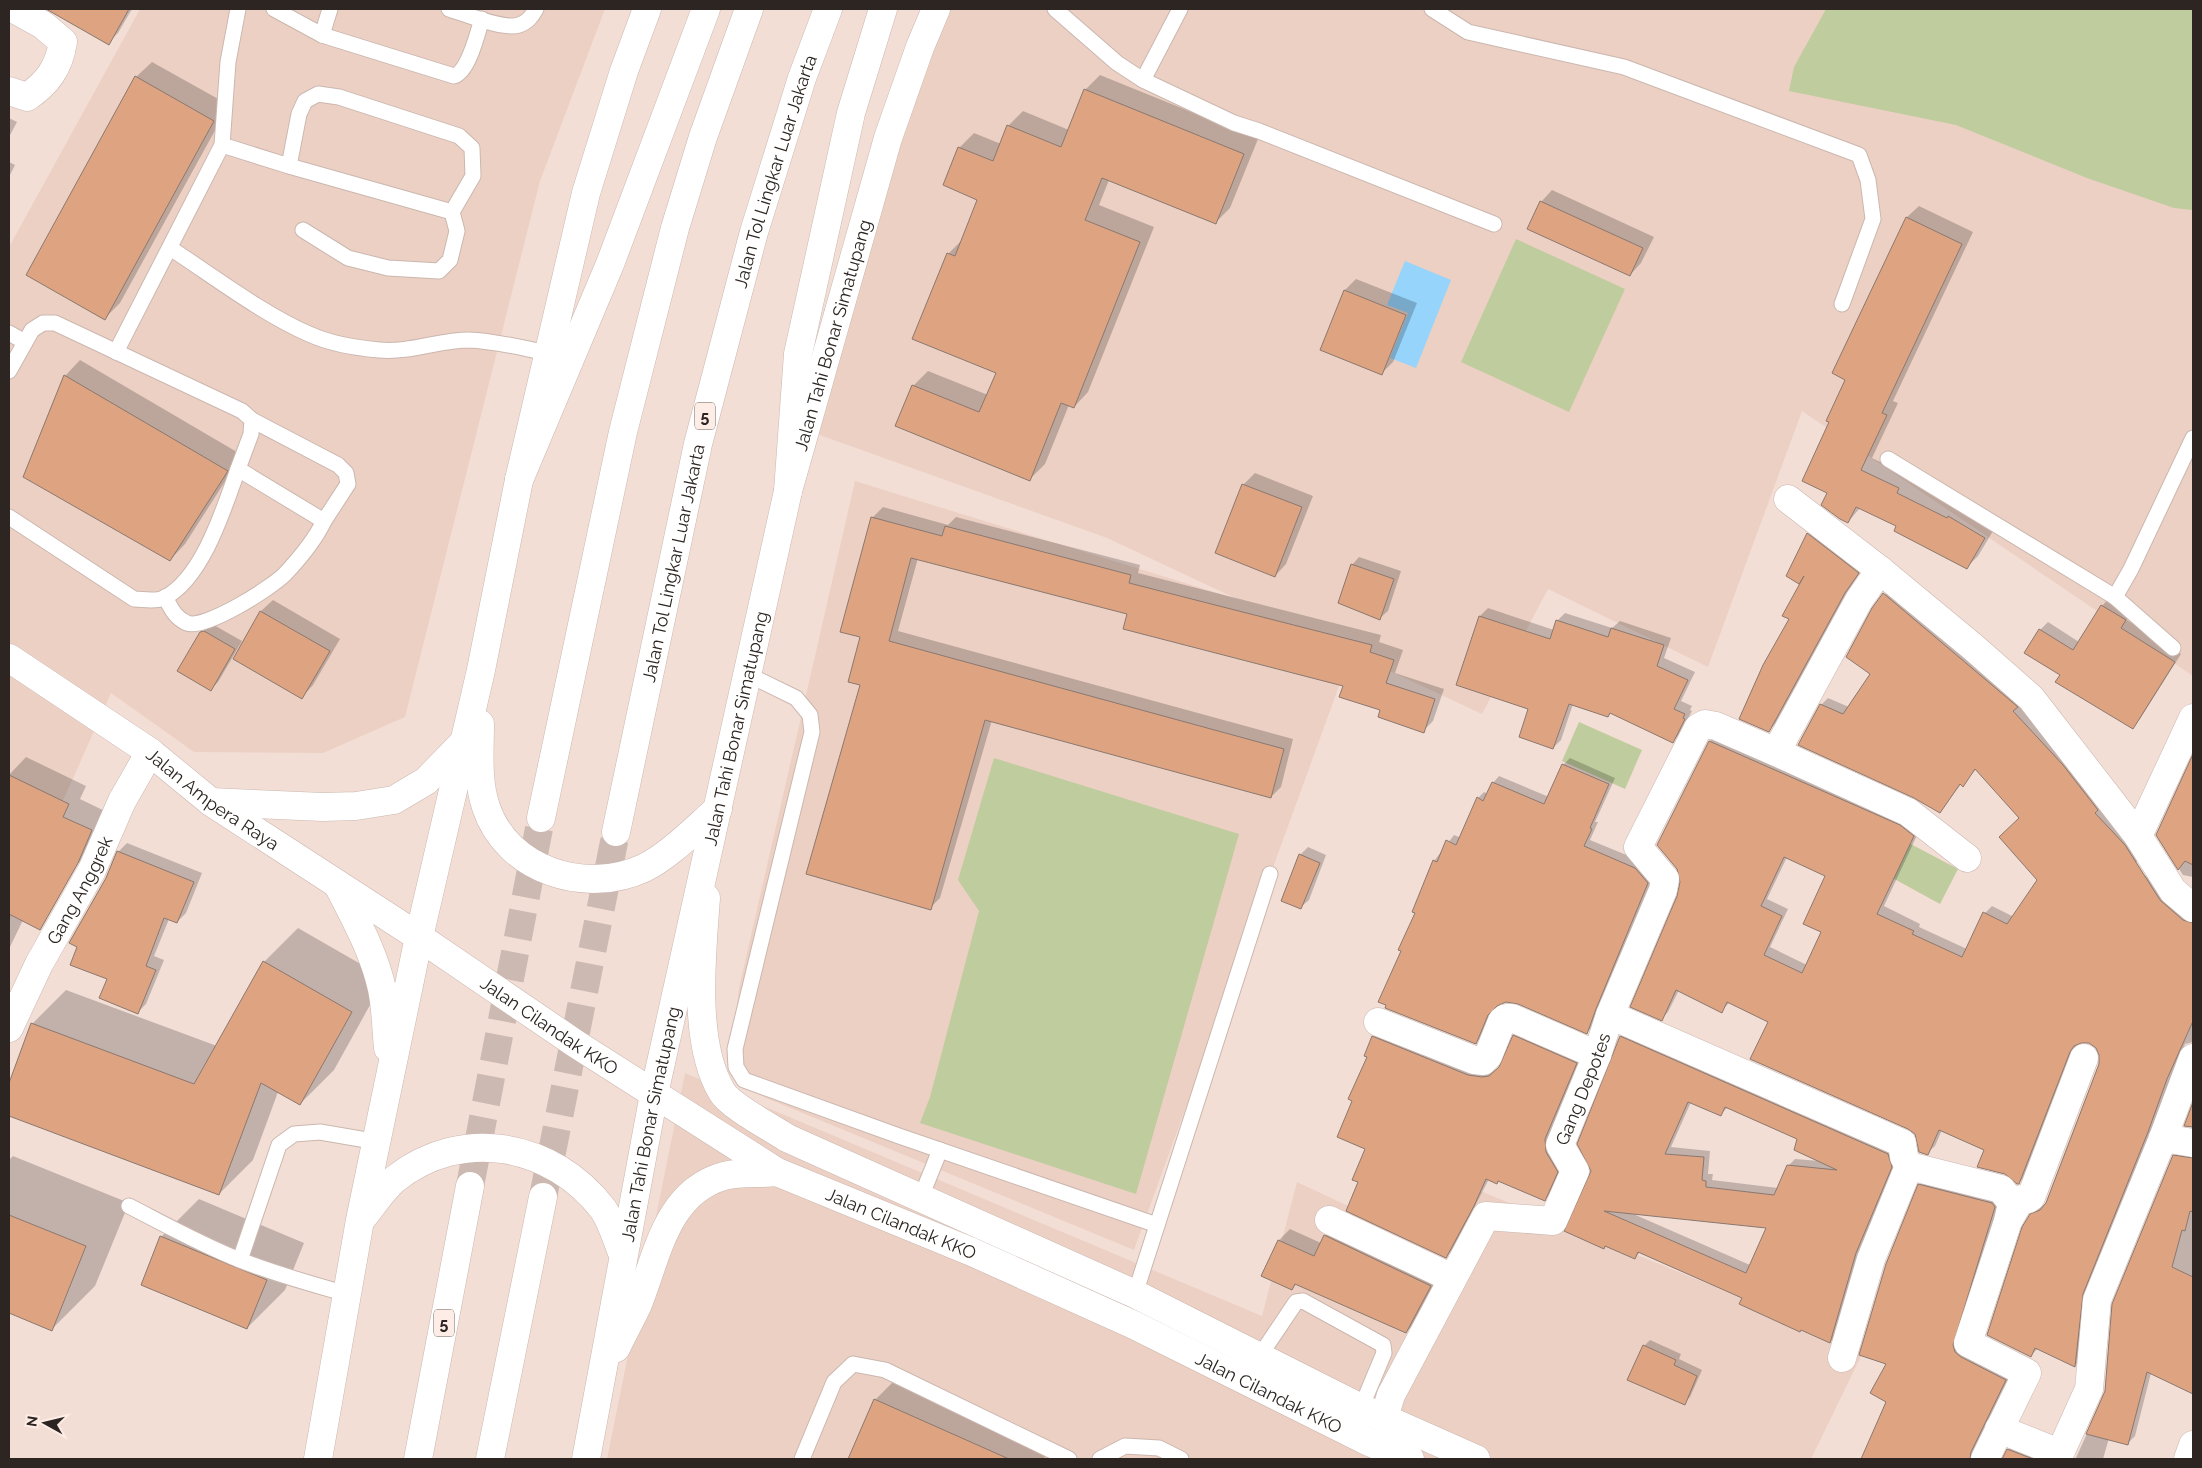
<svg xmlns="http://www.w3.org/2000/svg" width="2202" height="1468" font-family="Raleway,sans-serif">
<rect width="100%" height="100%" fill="#f3ded6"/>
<!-- built -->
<g fill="#ecd0c4">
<polygon points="140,9 605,9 540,181 405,717 323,753 194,752 111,693 9,922 9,247"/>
<polygon points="950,9 2193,9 2193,676 1802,411 1708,667 1548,589 1482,714 1351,653 1134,1250 759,1095 733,1041 739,988 855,481 1237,599 1107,538 814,433 864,182"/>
<polygon points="685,1073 1262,1316 1297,1182 1449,1253 1473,1188 1865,1348 1811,1459 607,1459"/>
</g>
<!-- green -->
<g fill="#bfcc9d">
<polygon points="1826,9 2193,9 2193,210 2174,208 2087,178 1956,125 1789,91 1794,67"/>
<polygon points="1516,239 1625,289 1569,412 1461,362"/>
<polygon points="1579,722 1642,750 1625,789 1562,761"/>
<polygon points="994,758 1239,834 1136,1194 920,1123 930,1097 979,911 958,880"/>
<polygon points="1905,841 1958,869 1940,904 1887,875"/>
</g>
<!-- water -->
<polygon fill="#96d4fb" points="1405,261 1451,280 1416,368 1390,358 1408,313 1387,305"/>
<!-- shadow -->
<g fill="#0003" fill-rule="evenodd">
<polygon points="76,9 132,9 118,33 108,43 69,20"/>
<polygon points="152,62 229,105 120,303 105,318 136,77"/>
<polygon points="1100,75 1258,139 1230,208 1215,223 1109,180 1099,205 1154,227 1088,392 1074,407 1069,405 1045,464 1030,479 913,386 928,371 988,395 998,372 948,254 963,239 979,199 959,148 974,133 1001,144 1008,126 1023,111 1069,130 1085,90"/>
<polygon points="9,118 17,122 9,137"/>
<polygon points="9,162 15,165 9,177"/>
<polygon points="1552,190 1654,237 1641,263 1630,275 1541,202"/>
<polygon points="1919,206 1973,232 1893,401 1898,403 1872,458 1910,476 1908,481 1996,526 1978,556 1966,568 1898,525 1860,508 1848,522 1828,492 1831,422 1907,217"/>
<polygon points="1356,279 1417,303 1393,362 1382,373 1322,349 1345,290"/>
<polygon points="80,360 242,455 185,544 170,560 25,476 65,376"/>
<polygon points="1255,473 1313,496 1286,564 1275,576 1217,552 1244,484"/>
<polygon points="883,507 948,525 956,517 1140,565 1138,573 1381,635 1379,642 1403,650 1395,673 1444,689 1433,721 1423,731 1382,709 1344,685 1128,613 918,558 898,631 1293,739 1281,787 1271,797 992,720 940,898 930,908 862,684 862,636 841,631 873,517"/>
<polygon points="1814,528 1864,566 1852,585 1775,724 1769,730 1790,619 1804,577 1799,582 1808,534"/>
<polygon points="1359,557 1401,571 1388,611 1380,618 1352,565"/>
<path d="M1891,587L2024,699L2144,856L2137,862L2119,858L2165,889L2192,914L2188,920L2193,923V1042L2185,1044L2155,1124L2082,1358L2075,1366L2038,1348L2031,1356V1215L2039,1207L2046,1204L2100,1064L2101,1056L2097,1048L2090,1042L2082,1041L2077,1043L2026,1175L2019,1183L1986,1149L1942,1130L1935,1146L1927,1153L1916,1133L1769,1021L1730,1002L1721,1011L1679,990L1668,1012L1661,1019L1682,882L1678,869L1658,845L1710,741L1717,734L1920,829L1884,906L1920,924L1919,927L1967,949L1985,913L1992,906L2014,917L2039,879L2020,818L1976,769L1963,785L1961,784L1940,812L1821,705L1828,698L1849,707L1872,674L1873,609ZM1787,857L1827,876L1823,932L1807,965L1770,947L1788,909L1767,899Z"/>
<polygon points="2109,598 2132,612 2127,620 2181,654 2140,719 2133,727 2061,675 2040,630 2048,622 2079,642 2102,606"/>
<polygon points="273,600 340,639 313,685 302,697 235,658 261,611"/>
<polygon points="1488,608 1554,630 1557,621 1565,613 1612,628 1620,621 1671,638 1664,658 1695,672 1681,701 1692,706 1690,710 1692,711 1680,734 1672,742 1611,712 1608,716 1573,704 1561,740 1553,748 1529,709 1457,684 1480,616"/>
<polygon points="212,624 242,641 218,682 211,689 201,633"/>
<polygon points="26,757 86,786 80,799 109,813 93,848 23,920 9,949 9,775"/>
<polygon points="2193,757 2193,877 2183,875 2157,835"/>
<polygon points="1570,758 1615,778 1595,822 1598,822 1590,840 1641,861 1654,876 1594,1026 1587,1032 1519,1002 1506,1001 1494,1007 1482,1036 1476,1043 1402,951 1434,861 1454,835 1461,838 1478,798 1484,792 1488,794 1493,783 1499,776 1549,797 1563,765"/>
<polygon points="127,843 202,873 186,913 177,922 169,919 154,956 164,960 146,1004 137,1013 108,979 107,878 118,852"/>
<polygon points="1308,847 1326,855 1309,900 1301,907 1300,855"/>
<polygon points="298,928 385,978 334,1070 300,1104 278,1092 253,1160 219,1194 9,1115 9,1087 32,1024 66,990 217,1046 264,962"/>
<polygon points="1520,1030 1582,1057 1563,1165 1551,1193 1544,1200 1500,1180 1497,1183 1489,1179 1452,1250 1446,1256 1360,1182 1367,1149 1354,1101 1373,1037 1379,1031 1479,1070 1495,1070 1500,1067 1514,1036"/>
<path d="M1627,1030L1894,1147L1898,1159L1837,1335L1830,1342L1743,1297L1640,1252L1635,1258L1606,1245L1592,1171L1621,1037ZM1691,1102L1720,1115L1728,1107L1798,1138L1820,1161L1795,1159L1788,1166L1778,1188L1712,1180L1713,1174H1708L1710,1151L1671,1147ZM1631,1213L1768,1227L1750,1265Z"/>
<polygon points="2181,1149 2193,1150 2193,1392 2151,1373 2135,1436 2128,1443 2109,1438 2103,1459 2073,1459 2076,1458 2106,1391 2174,1156"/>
<polygon points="13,1156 129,1203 95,1286 52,1329 9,1312 9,1160"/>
<polygon points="1927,1178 2002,1199 1959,1337 2013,1373 1979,1459 1862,1459 1888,1402 1888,1364 1919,1185"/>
<polygon points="199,1199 304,1243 285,1290 247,1328 142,1284 162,1236"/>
<polygon points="1336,1225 1441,1274 1417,1321 1406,1332 1297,1283 1292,1289 1263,1276 1279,1240 1290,1229 1321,1243 1325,1236"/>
<polygon points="1650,1340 1681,1354 1679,1359 1702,1370 1690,1397 1684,1403 1644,1346"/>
<polygon points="894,1381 1048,1450 1044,1459 849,1459 875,1400"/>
<polygon points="2016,1443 2058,1459 2004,1459 2008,1450"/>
</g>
<!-- building -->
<g fill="#dea482" stroke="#8a786f" fill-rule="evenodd">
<polygon points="46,9 129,9 109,45"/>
<polygon points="135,76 214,121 105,320 26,275"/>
<polygon points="1084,89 1244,154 1216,224 1102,178 1085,220 1140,242 1074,408 1061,403 1030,481 895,426 912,385 979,412 996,373 912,339 947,253 955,256 977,200 943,185 958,147 993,161 1007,125 1061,147"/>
<polygon points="1540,201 1643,248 1630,276 1527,229"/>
<polygon points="1906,217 1962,244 1882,413 1887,415 1861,470 1899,488 1897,493 1947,518 1948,516 1985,538 1967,569 1894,531 1896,526 1856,507 1848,523 1840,519 1821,505 1827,493 1802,481 1829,422 1826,421 1845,380 1832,373"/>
<polygon points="1344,290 1406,315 1382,375 1320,350"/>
<polygon points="64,375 228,471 170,561 23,477"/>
<polygon points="1242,484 1302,507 1275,577 1215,553"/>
<polygon points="871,517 942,536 945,526 1131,575 1129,583 1372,645 1370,652 1394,660 1386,683 1435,699 1424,733 1378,717 1380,710 1339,697 1343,686 1123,629 1127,614 911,558 889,641 1284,749 1271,798 985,720 931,910 806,874 860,685 848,682 860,637 840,632"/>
<polygon points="1807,533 1859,573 1845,593 1769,732 1739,719 1763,665 1789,619 1782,616 1804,576 1799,584 1786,576"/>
<polygon points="1351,564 1394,579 1380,620 1338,603"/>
<path d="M1883,593L2018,707L2013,711L2063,765L2098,810L2095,813L2125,845L2160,900L2183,920L2193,923V1021L2167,1079L2148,1132L2083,1294L2075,1367L2035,1348L2031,1357L1987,1335L2022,1227L2030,1214L2040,1210L2046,1203L2099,1064V1055L2096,1048L2089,1043H2081L2074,1046L2070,1052L2019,1184H2017L2005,1174L1977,1167L1984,1150L1939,1130L1928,1155L1919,1152L1915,1134L1908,1129L1750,1059L1768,1022L1727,1002L1722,1013L1676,990L1662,1021L1630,1007L1677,896L1680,882L1677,869L1657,845L1709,741L1900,825L1914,836L1877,914L1914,931L1912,934L1962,957L1983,912L2007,924L2037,880L1999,837L2019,818L1975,769L1963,787L1960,784L1940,813L1914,798L1798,745L1820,704L1843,714L1870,674L1846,657L1872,608ZM1784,857L1825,876L1803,924L1821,932L1802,973L1764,955L1782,916L1761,906Z"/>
<polygon points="2101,605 2126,620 2121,628 2175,662 2133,729 2055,682 2060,675 2024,653 2039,629 2073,650"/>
<polygon points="260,611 330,651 302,699 233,659"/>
<polygon points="1479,616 1550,639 1556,620 1608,637 1611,628 1664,645 1657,666 1688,680 1674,709 1685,714 1683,718 1685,719 1673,743 1610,713 1608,717 1569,704 1553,749 1519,737 1528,709 1456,685"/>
<polygon points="204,631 235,649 211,691 177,671 200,632"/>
<polygon points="2193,754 2193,865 2185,861 2178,870 2156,835"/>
<polygon points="1562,764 1609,784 1590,828 1592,829 1584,846 1635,868 1648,883 1596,1009 1587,1034 1518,1004 1506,1002 1497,1006 1488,1015 1476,1044 1385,1008 1386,1005 1378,1002 1401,951 1398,950 1415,913 1412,912 1433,860 1437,862 1446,840 1456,845 1477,797 1483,801 1492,782 1544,804"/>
<polygon points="9,775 69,804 63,817 92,830 78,863 40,930 9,914"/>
<polygon points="117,851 194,882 177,923 164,918 146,966 156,970 138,1014 99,998 107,979 70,965 77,947 69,943 106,878"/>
<polygon points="1299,854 1320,863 1301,909 1281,901"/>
<polygon points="263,961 352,1012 300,1105 261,1083 219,1195 9,1116 9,1083 31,1023 194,1084"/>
<polygon points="1513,1035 1577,1063 1545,1139 1546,1152 1558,1172 1545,1201 1498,1181 1497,1184 1486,1179 1474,1206 1446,1258 1346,1211 1358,1182 1352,1180 1365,1149 1337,1137 1352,1101 1348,1099 1367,1057 1364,1056 1372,1036 1468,1075 1482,1077 1489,1076 1499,1067"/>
<path d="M1620,1036L1888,1154L1892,1167L1856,1253L1830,1343L1801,1330L1800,1332L1739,1304L1742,1298L1638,1252L1635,1259L1605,1246L1604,1249L1564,1231L1591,1171L1577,1144ZM1688,1102L1721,1116L1725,1107L1797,1139L1794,1150L1837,1170L1787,1165L1774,1195L1706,1187V1181L1702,1180L1704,1157L1665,1154ZM1604,1211L1766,1228L1746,1273Z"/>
<polygon points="2193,1102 2193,1127 2184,1126"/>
<polygon points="2173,1155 2193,1158 2193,1212 2190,1211 2185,1231 2182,1230 2172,1267 2193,1277 2193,1394 2147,1372 2128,1445 2086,1434 2105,1391 2112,1304"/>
<polygon points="1918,1184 1992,1203 1995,1207 1953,1345 1955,1352 1961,1357 2006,1380 1971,1452 1970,1459 1861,1459 1886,1402 1870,1393 1886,1364 1859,1355 1886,1264"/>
<polygon points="9,1215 86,1246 52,1331 9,1313"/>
<polygon points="1324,1235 1431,1286 1406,1333 1295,1284 1292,1290 1261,1276 1278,1240 1314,1256"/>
<polygon points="160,1236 267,1280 247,1329 141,1285"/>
<polygon points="1643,1345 1676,1360 1674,1365 1697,1376 1685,1405 1627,1380"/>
<polygon points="874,1399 1009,1459 848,1459"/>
<polygon points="2007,1449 2033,1459 2002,1459"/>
</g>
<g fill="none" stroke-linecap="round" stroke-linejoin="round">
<!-- motorway-tunnel -->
<g stroke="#cbb9b2" stroke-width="28" stroke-dasharray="28 14" stroke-linecap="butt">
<polyline points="470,1186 541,818"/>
<polyline points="543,1197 616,832"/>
</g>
<!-- service casing -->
<g stroke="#cbb7af" stroke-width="17">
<g id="service">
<path d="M274,9L322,35L454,76C469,71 477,34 482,19"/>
<path d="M449,9C466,14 503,30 519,25C528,22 532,16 536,9"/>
<polyline points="1055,9 1117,63 1143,80 1180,9"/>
<polyline points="1432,9 1468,32 1624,67 1859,155 1868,180 1873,219 1842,304"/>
<polyline points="322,35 330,9"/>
<polyline points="1143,80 1234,123 1259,131 1494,224"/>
<polyline points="222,145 289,166 452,212"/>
<polyline points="289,166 299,114 305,101 318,94 339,97 459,136 472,148 473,176 452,212 457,231 450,260 439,271 388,268 348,258 303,230"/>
<path d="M170,248C213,276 263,314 309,334C331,344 356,348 379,350C410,353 439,340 469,340C496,341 522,348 548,353"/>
<polyline points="9,333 25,342"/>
<polyline points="116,352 222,145 228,62 238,9"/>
<path d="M9,371L32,330L43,323H55L242,411L252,420L251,434L238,469L324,521C315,540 299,559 285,574C271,588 205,630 187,623C175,618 171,608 165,597"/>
<polyline points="252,420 338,465 346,473 348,484 324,521"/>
<polyline points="1888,459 2115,597 2131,569 2193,438"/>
<path d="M9,517L134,599C143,599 155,602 164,598C203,578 224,508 238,469"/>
<polyline points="2115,597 2173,648"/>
<polyline points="747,674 796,698 810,715 812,732 735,1049 736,1067 744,1080 899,1136 1157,1225"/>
<polyline points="921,1197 940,1150"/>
<path d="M129,1206C166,1225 202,1245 240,1260C275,1274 311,1284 347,1294"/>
<polyline points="240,1260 279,1145 294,1134 320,1132 378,1142"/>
<polyline points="1135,1294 1270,874"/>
<polyline points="1259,1357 1296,1302 1303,1301 1383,1345 1384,1353 1361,1408"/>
<polyline points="802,1459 834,1382 853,1364 885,1370 1069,1459"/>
<polyline points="1100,1459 1125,1446 1159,1448 1181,1459"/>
</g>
</g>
<!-- minor casing -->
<g stroke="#cbb7af" stroke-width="29">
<g id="minor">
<path d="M9,91L27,97C48,83 59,67 63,42L43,25L14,9"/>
<polyline points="1788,499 1880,570 1973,647 2031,698 2138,836 2173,891 2193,908"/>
<polyline points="1776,752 1859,600 1880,570"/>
<polyline points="2138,836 2193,718"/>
<polyline points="1610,1015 1902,1143 1904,1157 1909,1166"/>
<polyline points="1378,1022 1474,1060 1483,1061 1488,1056 1502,1021 1506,1018 1512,1018 1597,1055"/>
<path id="s1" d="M9,1028L39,964L92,870L122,801L150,752"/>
<polyline points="2163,1138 2193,1143"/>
<polyline points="1909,1166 2001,1189 2012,1203 2008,1221 1968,1343 2027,1373 1985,1459"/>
<polyline points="1329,1220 1452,1278"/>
<polyline points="2008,1221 2021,1199 2028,1199 2031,1197 2084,1058"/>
<polyline points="1842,1358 1871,1259 1909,1166"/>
<path id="s2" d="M1384,1418L1391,1395L1486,1216L1553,1221L1575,1171L1560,1145L1597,1055L1610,1015L1663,890L1665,879L1638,847L1698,728L1705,724L1716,726L1776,752L1908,812L1967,858"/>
<polyline points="1999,1429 2057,1452 2061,1451 2089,1389 2097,1300 2163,1138 2193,1058"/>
<polyline points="2188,1459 2193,1445"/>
</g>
</g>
<!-- tertiary casing -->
<g stroke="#cbb7af" stroke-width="29">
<g id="tertiary">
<path id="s3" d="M9,658L150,752L211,802L419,937L576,1044L777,1172L972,1252L1134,1325L1367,1441L1410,1459"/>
<path d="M706,898C702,953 692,1043 722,1092C730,1106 772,1128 787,1138L1135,1294L1361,1408L1476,1459"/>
</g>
</g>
<!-- trunk casing -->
<g stroke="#cbb7af" stroke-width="29">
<g id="trunk">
<path d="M480,724C480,752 477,781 486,807C507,871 586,895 644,868C669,856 697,827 718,809"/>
<polyline points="211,802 323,807 356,806 394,800 426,781 464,742"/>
<path d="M338,885C355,919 374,952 382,989C386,1008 386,1028 388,1048"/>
<path d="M363,1217C373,1205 383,1189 395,1179C462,1126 552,1143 603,1209C612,1222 617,1241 623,1255"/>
<path d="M616,1348C623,1333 631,1319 638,1304C657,1257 666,1192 724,1176C740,1172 760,1174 777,1172"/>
<polyline points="318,1459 360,1220 419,937 481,670 519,480 586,193 624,71 647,9"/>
<path id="s4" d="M586,1459L654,1094L788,491L888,138L920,47L936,9"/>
</g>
</g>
<!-- motorway casing -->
<g stroke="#cbb7af" stroke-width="29">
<g id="motorway">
<polyline points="519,480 610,264 706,9"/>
<polyline points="788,491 798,354 851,113 883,9"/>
<polyline points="541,818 623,432 675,228 703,137 749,9"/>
<path id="s5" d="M616,832L698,444L754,232L802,78L828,9"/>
<polyline points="418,1459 470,1186"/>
<polyline points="490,1459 543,1197"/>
</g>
</g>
<!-- service -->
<use href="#service" stroke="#fff" stroke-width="15"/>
<!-- minor -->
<use href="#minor" stroke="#fff" stroke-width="28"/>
<!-- tertiary -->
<use href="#tertiary" stroke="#fff" stroke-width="28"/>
<!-- trunk -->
<use href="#trunk" stroke="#fff" stroke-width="28"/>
<!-- motorway -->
<use href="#motorway" stroke="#fff" stroke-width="28"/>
</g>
<g text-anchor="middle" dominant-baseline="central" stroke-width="4.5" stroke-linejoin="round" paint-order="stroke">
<!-- shield labels -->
<g fill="#feede6" stroke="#6b615c" stroke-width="1">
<rect x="695" y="402.5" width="20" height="27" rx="4"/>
<rect x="434" y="1309.5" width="20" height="27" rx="4"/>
</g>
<g font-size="16" font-weight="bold" fill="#2c2521">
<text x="705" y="416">5</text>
<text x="444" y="1323">5</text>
</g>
<!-- street labels -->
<g font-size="18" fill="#2c2521" stroke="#feede6">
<text stroke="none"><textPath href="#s5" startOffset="680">Jalan Tol Lingkar Luar Jakarta</textPath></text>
<text stroke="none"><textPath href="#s4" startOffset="1151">Jalan Tahi Bonar Simatupang</textPath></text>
<text stroke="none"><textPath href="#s5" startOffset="275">Jalan Tol Lingkar Luar Jakarta</textPath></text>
<text stroke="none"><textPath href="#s4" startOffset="746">Jalan Tahi Bonar Simatupang</textPath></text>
<text stroke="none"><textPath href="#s3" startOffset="248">Jalan Ampera Raya</textPath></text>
<text stroke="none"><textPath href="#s1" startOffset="155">Gang Anggrek</textPath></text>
<text stroke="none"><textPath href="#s3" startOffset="654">Jalan Cilandak KKO</textPath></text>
<text stroke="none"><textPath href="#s2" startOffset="439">Gang Depotes</textPath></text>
<text stroke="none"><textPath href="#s4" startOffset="341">Jalan Tahi Bonar Simatupang</textPath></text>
<text stroke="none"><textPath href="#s3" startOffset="1059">Jalan Cilandak KKO</textPath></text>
<text stroke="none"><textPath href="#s3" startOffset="1464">Jalan Cilandak KKO</textPath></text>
</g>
</g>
<!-- border -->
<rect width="2202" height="1468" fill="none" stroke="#2c2521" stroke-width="20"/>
<!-- north arrow -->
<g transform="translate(45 1423) rotate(278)" stroke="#feede6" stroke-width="4" paint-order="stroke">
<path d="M0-4L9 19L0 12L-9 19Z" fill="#2c2521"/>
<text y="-8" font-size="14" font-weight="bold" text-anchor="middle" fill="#2c2521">N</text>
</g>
</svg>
